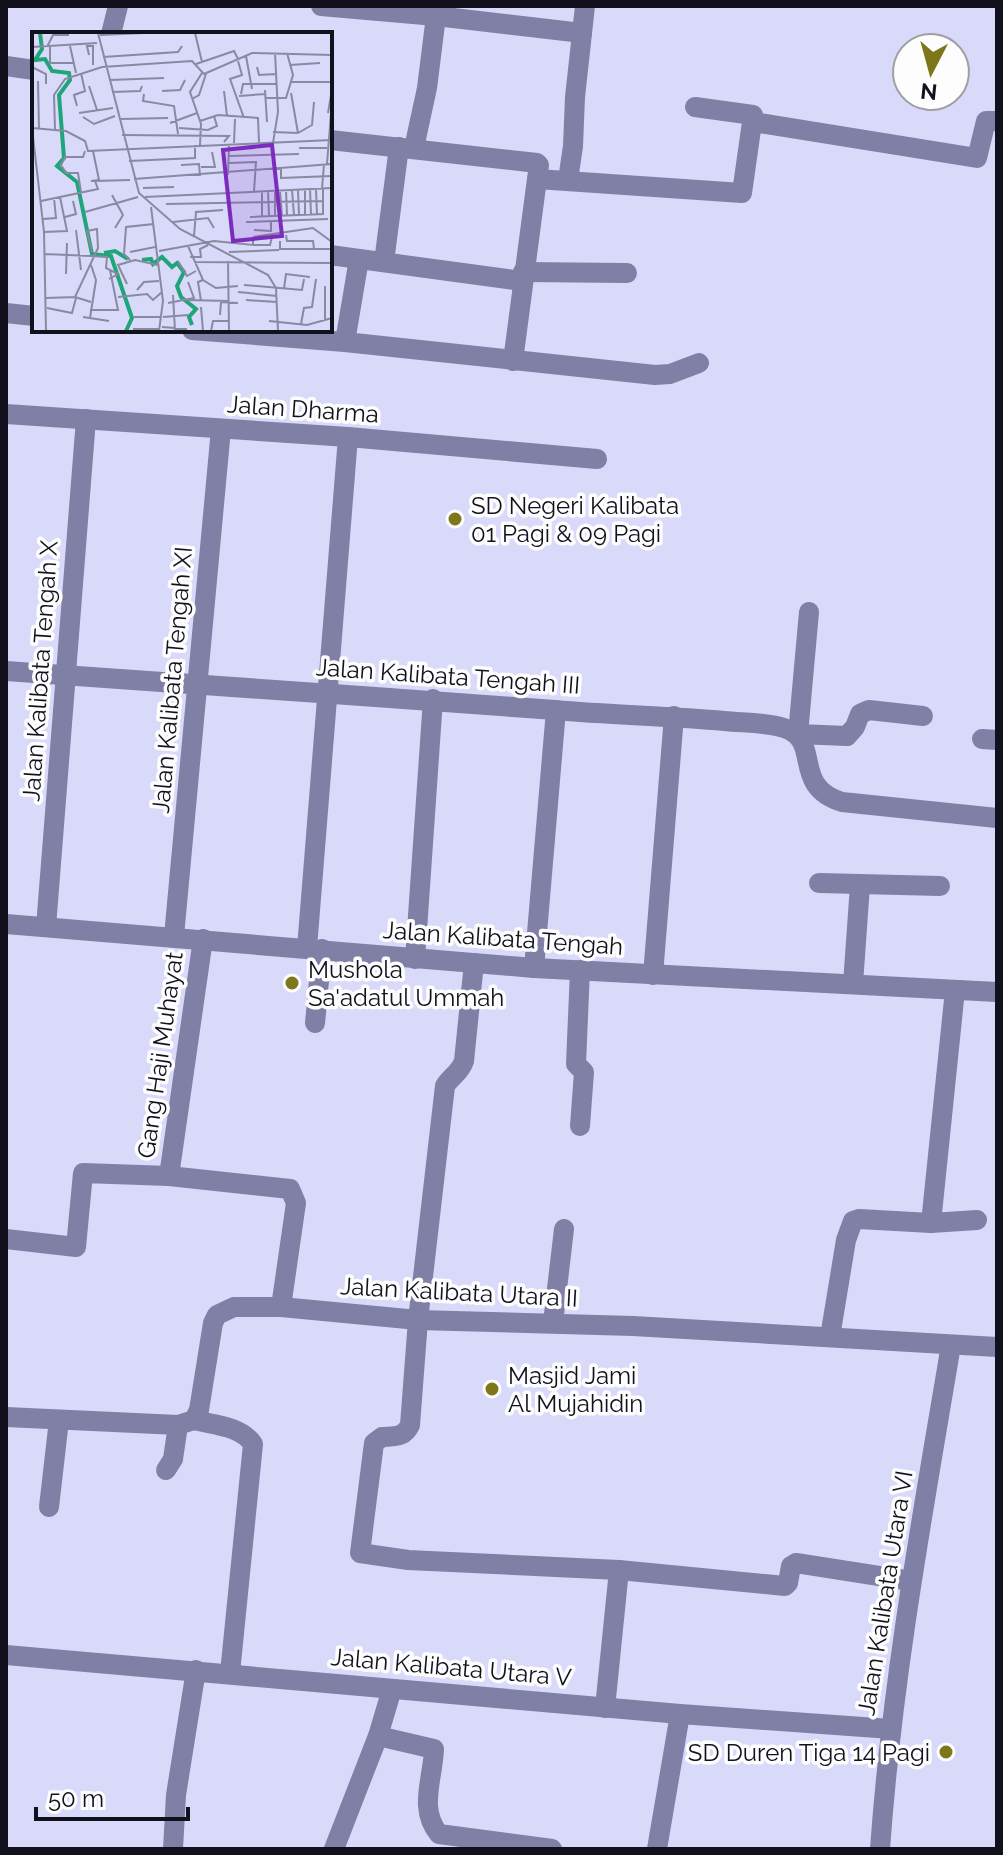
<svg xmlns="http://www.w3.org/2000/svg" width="1003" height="1855" font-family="Raleway,sans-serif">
<rect width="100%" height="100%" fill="#d9d9f9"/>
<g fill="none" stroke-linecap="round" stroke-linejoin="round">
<!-- minor -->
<g stroke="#8080a6" stroke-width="20">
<polyline points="321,6 436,16 582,33"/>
<polyline points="111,34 118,6"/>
<polyline points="6,66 34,70"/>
<polyline points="753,122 977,158 986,121 997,121"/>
<polyline points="330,140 537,163 539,165 537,179"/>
<polyline points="414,148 427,88 436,16"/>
<polyline points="568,180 573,146 575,97 585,6"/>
<polyline points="330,255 522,281"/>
<polyline points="384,262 399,147"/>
<polyline points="523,272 627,273"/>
<polyline points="6,313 34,316"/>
<polyline points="192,330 345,342 655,375 670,374 699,363"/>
<polyline points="345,342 359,259"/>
<polyline points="513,361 537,179 742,193 753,115 695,107"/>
<polyline points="6,414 348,437 597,459"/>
<polyline points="809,612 798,734 847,736 855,727 860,714 869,710 923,716"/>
<path d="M6,671C189,683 372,697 555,710C611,715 667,716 724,721C743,723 765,722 784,728C823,740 790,786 842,802L997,818"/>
<polyline points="982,739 997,740"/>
<polyline points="819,883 940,886"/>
<polyline points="6,924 534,968 997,992"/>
<polyline points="46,927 86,419"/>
<polyline points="174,936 221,429"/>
<polyline points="203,939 169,1176 290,1189 296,1203 281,1307"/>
<polyline points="307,948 348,437"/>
<polyline points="415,959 433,699"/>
<path d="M474,963L464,1061C460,1073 451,1076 445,1086L418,1320L410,1425C404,1438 394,1436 382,1437L374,1443L360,1553L408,1560L619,1570L785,1586L788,1583L791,1566L796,1563L911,1581"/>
<polyline points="534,968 556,710"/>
<polyline points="653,975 674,716"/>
<polyline points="853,984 860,885"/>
<polyline points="315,1023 322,949"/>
<polyline points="580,1126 584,1072 576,1064 580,970"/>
<polyline points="931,1223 955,990"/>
<polyline points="6,1239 76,1247 83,1173 169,1176"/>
<polyline points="553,1323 564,1229"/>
<polyline points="830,1337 846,1240 853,1221 859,1219 931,1223 977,1220"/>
<polyline points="6,1417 178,1425 194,1420 199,1410 213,1323 217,1315 234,1307 281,1307 418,1320 633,1326 997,1347"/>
<path d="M194,1420C214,1425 241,1426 253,1444L230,1673"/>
<polyline points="166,1470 173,1459 178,1425"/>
<polyline points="49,1507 59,1420"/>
<polyline points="6,1655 680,1714 891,1729"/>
<polyline points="605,1708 619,1570"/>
<path d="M378,1736L434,1749C433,1779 418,1809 439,1834L552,1849"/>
<polyline points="173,1849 176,1795 196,1670"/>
<polyline points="334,1849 378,1736 392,1689"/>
<polyline points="657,1849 680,1714"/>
<path d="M880,1849C892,1680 923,1512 951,1345"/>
</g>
</g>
<!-- markers -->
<g fill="#7d761b" stroke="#fdfdfd" stroke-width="3">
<circle cx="455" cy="519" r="8"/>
<circle cx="292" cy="983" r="8"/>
<circle cx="492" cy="1389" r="8"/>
<circle cx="946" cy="1752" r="8"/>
</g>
<g text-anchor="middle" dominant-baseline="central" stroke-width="7" stroke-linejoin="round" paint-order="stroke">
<!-- street labels -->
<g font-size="24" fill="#11111e" stroke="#fdfdfd">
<text transform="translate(303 409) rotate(4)">Jalan Dharma</text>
<text transform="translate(40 671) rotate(-86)">Jalan Kalibata Tengah X</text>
<text transform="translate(448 676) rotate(4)">Jalan Kalibata Tengah III</text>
<text transform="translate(172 680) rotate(-85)">Jalan Kalibata Tengah XI</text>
<text transform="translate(503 938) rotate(4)">Jalan Kalibata Tengah</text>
<text transform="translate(160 1055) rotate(-82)">Gang Haji Muhayat</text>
<text transform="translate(459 1292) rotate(3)">Jalan Kalibata Utara II</text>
<text transform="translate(885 1593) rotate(-81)">Jalan Kalibata Utara VI</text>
<text transform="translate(451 1667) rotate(5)">Jalan Kalibata Utara V</text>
</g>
<!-- poi labels -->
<g font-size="24" fill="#11111e" stroke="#fdfdfd" text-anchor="start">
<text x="471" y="505">SD Negeri Kalibata<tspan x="471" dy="28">01 Pagi &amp; 09 Pagi</tspan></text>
<text x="308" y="969">Mushola<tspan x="308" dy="28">Sa'adatul Ummah</tspan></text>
<text x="508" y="1375">Masjid Jami<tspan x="508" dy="28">Al Mujahidin</tspan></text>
<text x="930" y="1752" text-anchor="end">SD Duren Tiga 14 Pagi</text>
</g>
</g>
<!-- overview -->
<g transform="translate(32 32)">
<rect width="300" height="300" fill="#d9d9f9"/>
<path fill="none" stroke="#1ea579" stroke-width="4" d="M8,1L10,17L3,28L13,27L20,39L37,41L38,48L27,63L32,126L25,134L45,150L60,222L79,224L100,286L94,299M72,221L83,219L96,227M110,228L119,227L121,232L130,225L140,235L145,231L152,240L145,254L149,265L164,277L157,285L160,293"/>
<path fill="none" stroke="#8989a1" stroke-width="2" d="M66,1L107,161L148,197L236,243L244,256L246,299M163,1L170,30M68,3L112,1M38,14L44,41M0,15L65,11M15,15L21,3H37M18,15V31H42M57,23L55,14H61V33M214,24L220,57M71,25L146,20L150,14M206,29L210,43L198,47L212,86M164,32L202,19L206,27M258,33L288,31M0,35L14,42V52M70,35L160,29L172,42L220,21L300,23M225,35L227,43L244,42M78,48L132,46M6,49L7,97M259,50H300M57,54L65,78M233,58L235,90M130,59L148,58L153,48M192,59L195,84M80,60L108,59L110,54M259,61L266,101M112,62L111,69L142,74L146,102M209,62L211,52H244M207,64L233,62M233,66H254L261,43L255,21M160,67L167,63L174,42M45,74L42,63L53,59L49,41M47,81L81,76M296,81L300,57M51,85L62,92L83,84M89,87L136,86M168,89L186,83L226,86L227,110M138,91L165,81M0,96L34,99L53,109L56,119L300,108M0,96L12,200L14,299M147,96L176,98L185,94L182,84M23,97L22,63L33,47L70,35M241,100L266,101M266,101L280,93L282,70M90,103L197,104L192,110M202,111L203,87M241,111L246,80L243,21M168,113L169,92L158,60L170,41M267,116H295M197,124L267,122M97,129L163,126V113M197,131L224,130L222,159M295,132L299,81M149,133L167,132L168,144M169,135H183L180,120M249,135V146L300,144M196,143L197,112M102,147L300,132M59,149L67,148L61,119M111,156L142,155M273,157V183M278,157L279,183M284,157L285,183M290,157L292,132M254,158L255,183M260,158L262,183M266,158L267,183M230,159V184M236,159L237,184M243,159V184M248,159L250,184M49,160L46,141H34L29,133L33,125H51L53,119M80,163L91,183L83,196M113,165L300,156M9,169L66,157L63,149L98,148M134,172L291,169M119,175L131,269L127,299M53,180L106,165M33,185L44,182L41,169M218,185L291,182V157M11,187L24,186L22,166M141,190L176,186L182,196M214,190L296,187M44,198L49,238M222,198L239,199V189M12,200L35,199L28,165M254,203L255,209H281L282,217M162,204L164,180L191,178M221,205L281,196L300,210M248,209V217H300M221,213H238L240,205M156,214L171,248L184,256L206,254M127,219L182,209L221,213V205M98,220L123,215M197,220L247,218M13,222L59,224M59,224L75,225L74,236L86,242L77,247M158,225H169L168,217L176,213M98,228L92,222L94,195L122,192M146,229L155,244L164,239M196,229L197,299M162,230L300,231M34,242L35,211M95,252L86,233L103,228L126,233M212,253L270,258L272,247M252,257L254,242L278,245M105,258L112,250L127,249M206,260L245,264M141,263L143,299M43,265L66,216L65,197L55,199L60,220M86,265L115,262L121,268L130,260M14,266L43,265L59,270M154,268L197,269M214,268L245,270M169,269L166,250L171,248M136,271L162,266L156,250M169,275L171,299M15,276L40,281L44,266M58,278H86L78,238M188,283L189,270L206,271M51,285L77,289M102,285H128M131,285L156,283M58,286L64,248L59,233M293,288V254M237,289L275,293L300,286M269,292L272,276L280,275L284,247M130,295L155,297M101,297H127M179,299L181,289H197"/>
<path fill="#7b2cbf" fill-opacity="0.15" stroke="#7b2cbf" stroke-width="4" d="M240,113L250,204L201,209L191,118Z"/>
<rect width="300" height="300" fill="none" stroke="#11111e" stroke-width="4"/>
</g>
<!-- border -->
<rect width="1003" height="1855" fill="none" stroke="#11111e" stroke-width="16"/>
<!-- north arrow -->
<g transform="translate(931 72) rotate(186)"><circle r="38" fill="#fdfdfd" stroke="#9f9fa4" stroke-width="2"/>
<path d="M0-6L14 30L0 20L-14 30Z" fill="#7d761b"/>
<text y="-12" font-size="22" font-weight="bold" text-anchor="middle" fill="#11111e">N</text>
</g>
<!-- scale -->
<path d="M36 1807v12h152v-12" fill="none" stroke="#11111e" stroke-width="4"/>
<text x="48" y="1807" font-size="24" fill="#11111e" stroke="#fdfdfd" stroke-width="6" paint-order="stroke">50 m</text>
</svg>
